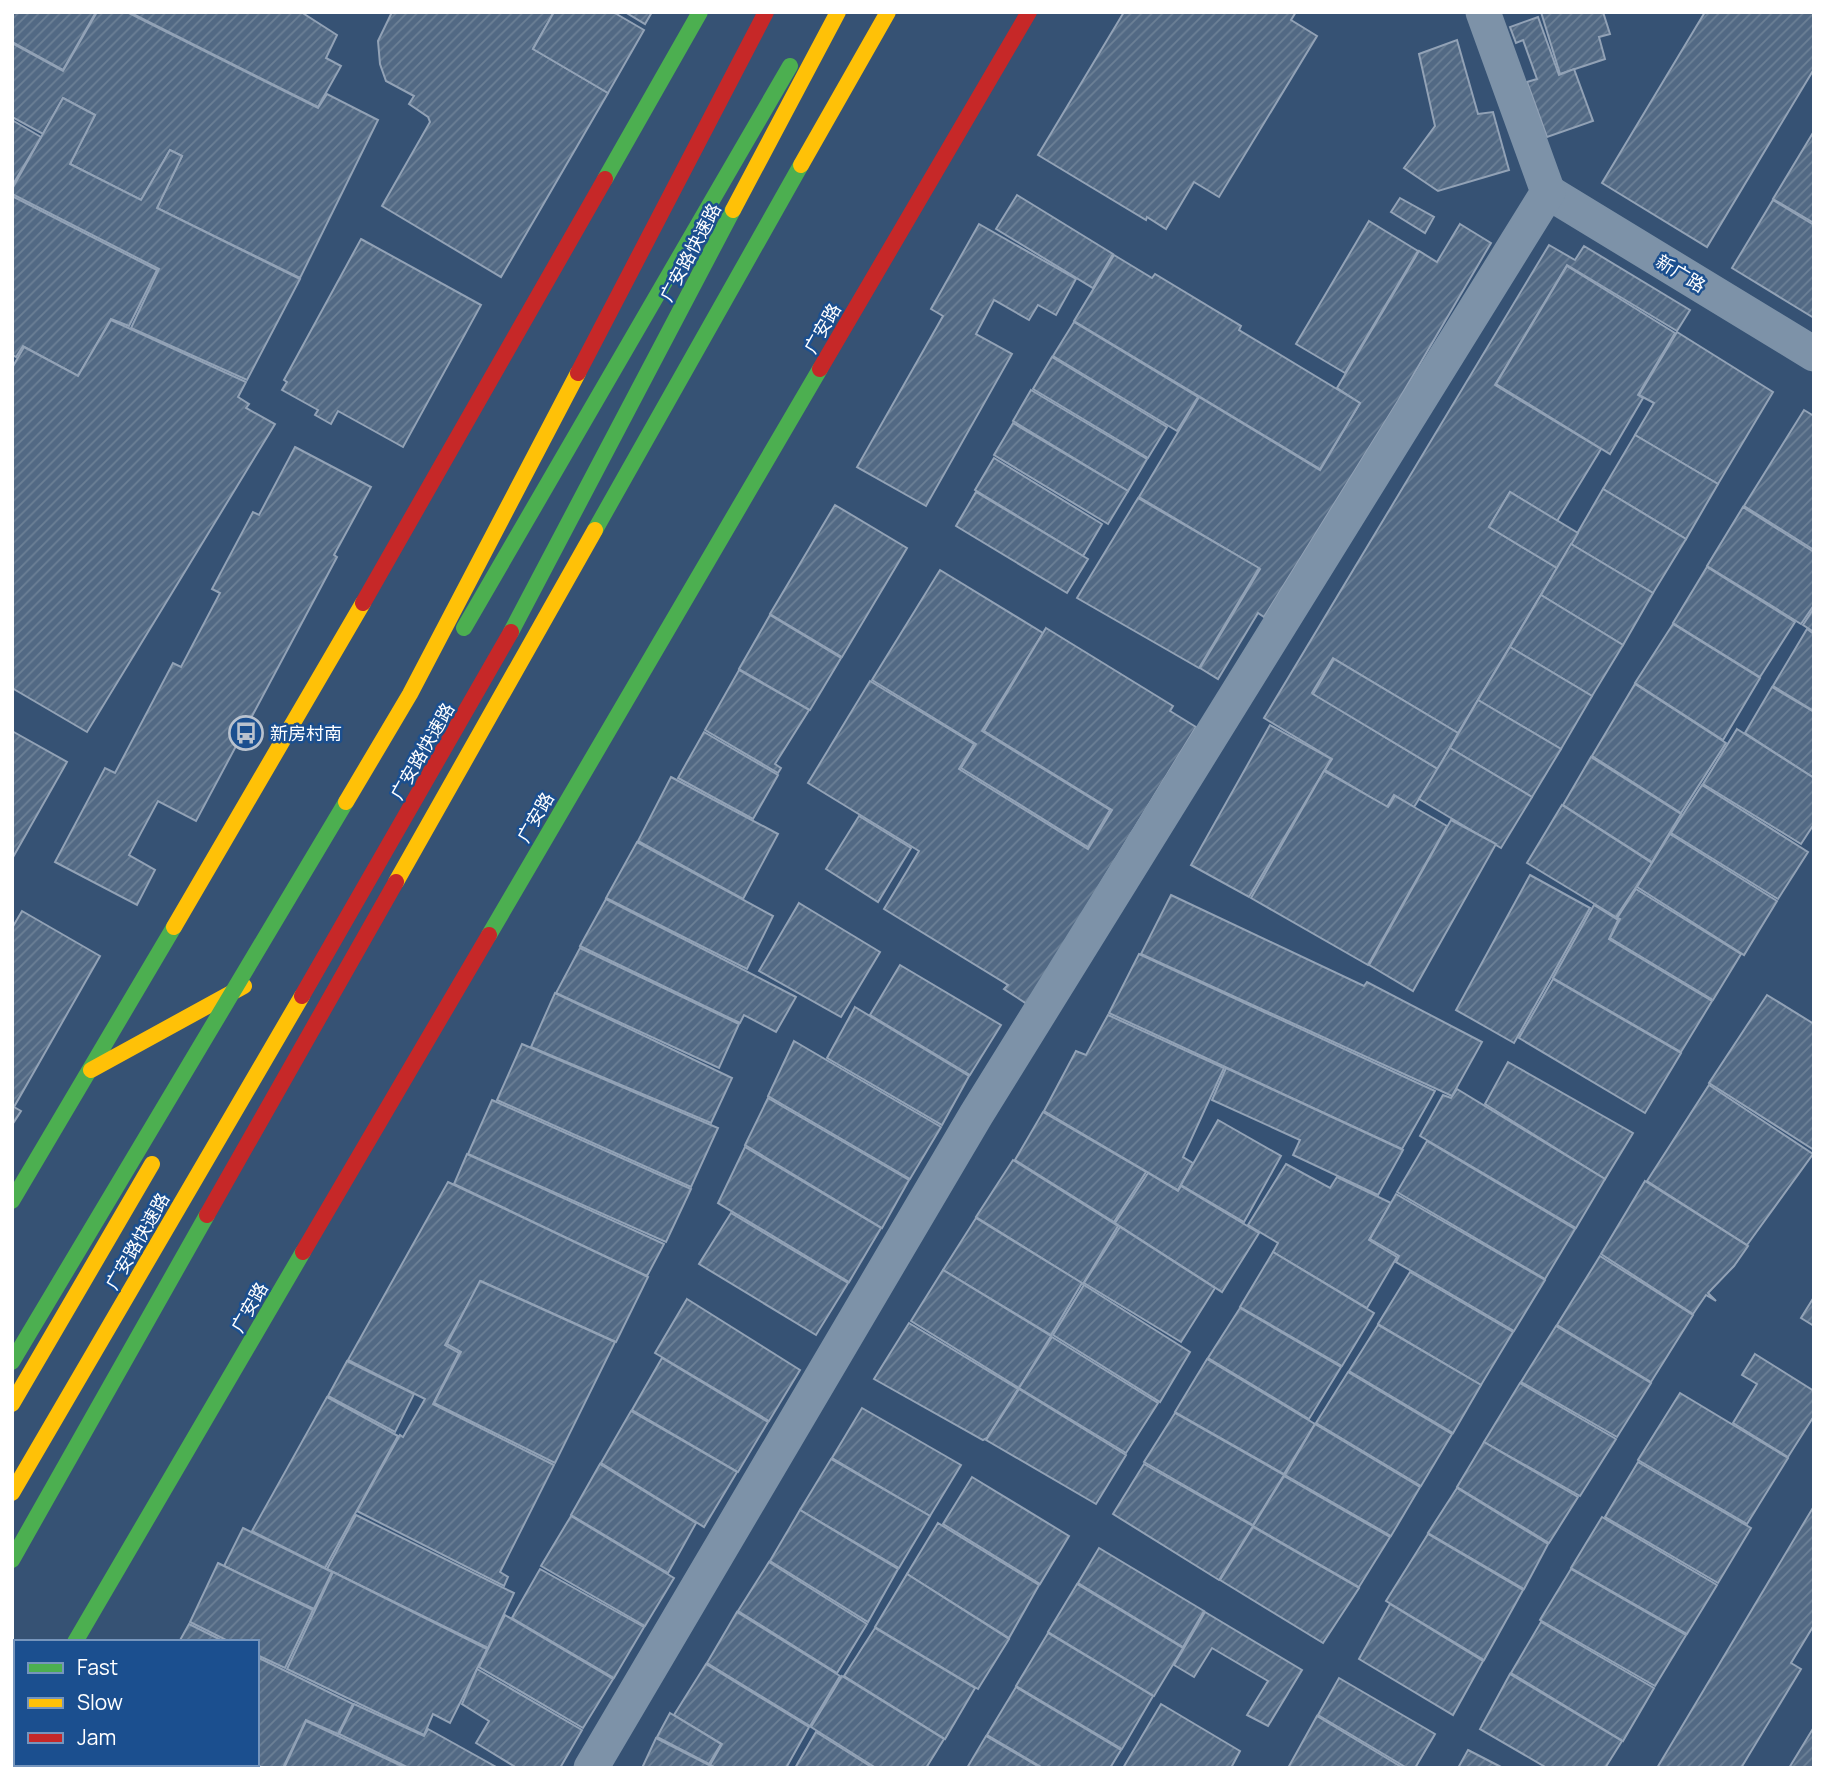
<svg xmlns="http://www.w3.org/2000/svg" width="1826" height="1780" font-family="Manrope,'Noto Sans SC',sans-serif">
<defs>
<pattern id="building-hatch" width="6" height="6" patternUnits="userSpaceOnUse" patternTransform="scale(1.75)"><rect width="6" height="6" fill="#526984"/><path d="M-1 1l2-2M0 6l6-6M5 7l2-2" fill="none" stroke="#6c8096"/></pattern>
</defs>
<rect width="100%" height="100%" fill="#365274"/>
<!-- building -->
<g fill="url(#building-hatch)" stroke="#92a2b6" stroke-width="2">
<polygon points="12,12 96,12 63,70 12,42"/>
<polygon points="97,12 127,12 318,108 327,94 378,120 300,278 157,208 182,156 170,150 141,200 70,164 95,115 63,98 43,134 12,117 12,43 63,71"/>
<polygon points="129,12 301,12 337,35 326,58 341,66 318,107"/>
<polygon points="392,12 554,12 533,49 608,93 501,277 382,206 430,122 428,117 409,104 414,96 386,81 380,64 378,41"/>
<polygon points="554,12 613,12 644,30 608,93 533,49"/>
<polygon points="625,12 652,12 645,24"/>
<polygon points="1124,12 1296,12 1291,20 1317,36 1219,197 1194,182 1166,229 1147,217 1146,220 1038,155"/>
<polygon points="1541,12 1603,12 1610,34 1599,37 1605,59 1560,74"/>
<polygon points="1705,12 1814,12 1814,69 1707,247 1602,183"/>
<polygon points="1538,17 1559,75 1574,69 1593,121 1547,137 1527,82 1537,79 1523,40 1516,43 1510,27"/>
<polygon points="1457,40 1478,114 1493,112 1509,170 1438,191 1404,168 1435,126 1419,54"/>
<polygon points="63,98 95,115 70,164 141,200 170,150 182,156 157,208 300,279 247,380 131,328 159,269 12,194 12,189"/>
<polygon points="12,120 41,137 12,186"/>
<polygon points="1814,131 1814,223 1773,199"/>
<polygon points="1017,195 1113,254 1093,288 996,229"/>
<polygon points="12,196 157,270 129,326 111,319 78,376 23,346 16,357 12,355"/>
<polygon points="1400,198 1434,217 1425,233 1391,212"/>
<polygon points="1773,200 1814,225 1814,318 1732,268"/>
<polygon points="1369,221 1418,251 1345,373 1296,344"/>
<polygon points="979,224 1076,279 1056,315 1038,305 1029,320 994,300 976,334 1012,354 926,506 857,467 943,316 931,309"/>
<polygon points="1460,224 1491,243 1398,401 1264,617 1258,613 1218,679 1200,668 1260,569 1139,497 1199,397 1320,470 1360,403 1337,388 1419,251 1437,262"/>
<polygon points="361,239 481,305 403,447 338,411 331,424 315,415 318,410 282,390 287,382 284,380"/>
<polygon points="1549,245 1575,260 1584,246 1690,310 1677,331 1567,265 1495,385 1601,449 1557,521 1510,492 1489,527 1557,568 1458,733 1333,658 1312,693 1438,769 1414,807 1394,795 1387,807 1325,770 1332,759 1264,718"/>
<polygon points="1114,255 1152,278 1155,274 1241,326 1239,330 1360,403 1320,469 1074,321"/>
<polygon points="1567,266 1675,333 1638,395 1643,398 1610,454 1496,384"/>
<polygon points="111,320 246,382 238,397 249,404 246,408 275,424 87,732 12,688 12,368 24,347 78,376"/>
<polygon points="1074,322 1198,397 1177,431 1053,356"/>
<polygon points="1677,332 1773,392 1718,484 1635,435 1654,403 1639,395"/>
<polygon points="1052,357 1167,427 1148,458 1033,389"/>
<polygon points="1031,390 1147,459 1128,491 1013,421"/>
<polygon points="1804,410 1814,416 1814,550 1744,506"/>
<polygon points="1013,423 1128,491 1108,524 994,455"/>
<polygon points="1635,435 1718,484 1686,539 1603,489"/>
<polygon points="295,447 371,487 334,555 337,557 196,821 158,801 129,855 155,870 137,905 55,862 105,768 115,773 173,663 181,667 220,593 212,589 253,512 259,515"/>
<polygon points="994,458 1102,524 1083,556 975,490"/>
<polygon points="1603,489 1686,539 1653,593 1571,544"/>
<polygon points="976,492 1088,559 1067,593 956,526"/>
<polygon points="1510,492 1578,533 1557,568 1489,527"/>
<polygon points="1138,498 1259,568 1199,668 1077,598"/>
<polygon points="835,505 907,548 842,657 770,614"/>
<polygon points="1743,507 1814,552 1814,605 1801,624 1707,566"/>
<polygon points="1571,544 1653,593 1623,645 1541,595"/>
<polygon points="1707,567 1795,622 1760,677 1673,623"/>
<polygon points="940,570 1043,633 982,731 1110,810 1088,847 961,768 976,744 872,680"/>
<polygon points="1541,595 1623,645 1592,696 1510,647"/>
<polygon points="1814,608 1814,632 1803,625"/>
<polygon points="770,615 841,658 810,710 739,669"/>
<polygon points="1673,624 1760,678 1723,740 1635,683"/>
<polygon points="1046,628 1173,706 1170,711 1196,727 1027,1004 1004,989 1008,985 884,909 919,851 808,783 870,681 974,744 959,769 1088,849 1112,810 984,731"/>
<polygon points="1807,629 1814,634 1814,711 1773,686"/>
<polygon points="1510,647 1592,696 1561,749 1478,700"/>
<polygon points="1334,659 1458,733 1438,769 1313,694"/>
<polygon points="739,670 809,710 775,764 781,768 778,773 705,730"/>
<polygon points="1635,684 1726,743 1681,813 1592,756"/>
<polygon points="1772,687 1814,712 1814,778 1745,733"/>
<polygon points="1478,700 1561,749 1532,797 1450,748"/>
<polygon points="1270,725 1331,759 1249,897 1191,865"/>
<polygon points="1737,729 1814,778 1814,824 1801,844 1703,784"/>
<polygon points="12,731 67,762 12,859"/>
<polygon points="704,732 778,775 753,819 678,778"/>
<polygon points="1450,748 1532,797 1501,848 1419,799"/>
<polygon points="1591,757 1681,814 1652,862 1563,805"/>
<polygon points="1324,771 1388,807 1395,796 1447,826 1368,965 1251,898"/>
<polygon points="671,777 778,834 743,899 638,841"/>
<polygon points="1702,785 1808,852 1778,899 1671,833"/>
<polygon points="1562,805 1652,863 1616,917 1527,863"/>
<polygon points="859,816 911,848 878,902 826,869"/>
<polygon points="1451,820 1496,844 1413,991 1369,965"/>
<polygon points="1670,834 1777,901 1744,955 1637,887"/>
<polygon points="637,842 773,916 747,969 606,898"/>
<polygon points="1530,875 1590,908 1514,1043 1456,1010"/>
<polygon points="1636,889 1741,954 1713,1000 1610,938 1620,919 1617,918"/>
<polygon points="1171,895 1364,986 1367,982 1482,1042 1452,1096 1141,954"/>
<polygon points="606,899 796,997 776,1032 744,1015 740,1023 580,946"/>
<polygon points="799,903 880,952 841,1017 759,971"/>
<polygon points="1594,905 1618,920 1609,939 1712,1001 1681,1052 1553,978"/>
<polygon points="22,911 100,956 14,1107 21,1111 12,1125 12,928"/>
<polygon points="580,948 739,1024 719,1068 556,993"/>
<polygon points="1139,954 1435,1091 1402,1149 1109,1013"/>
<polygon points="900,965 1001,1025 970,1075 870,1015"/>
<polygon points="1553,979 1681,1053 1645,1113 1519,1038"/>
<polygon points="555,993 732,1078 711,1123 531,1047"/>
<polygon points="1767,995 1814,1024 1814,1150 1709,1083"/>
<polygon points="855,1007 969,1076 942,1125 827,1058"/>
<polygon points="1108,1015 1224,1068 1183,1157 1193,1163 1178,1190 1044,1111 1076,1051 1086,1055"/>
<polygon points="794,1041 941,1127 910,1179 768,1096"/>
<polygon points="522,1044 718,1128 691,1187 497,1100"/>
<polygon points="1508,1062 1633,1133 1605,1179 1485,1104"/>
<polygon points="1226,1068 1403,1150 1378,1195 1293,1155 1300,1140 1212,1100"/>
<polygon points="1709,1085 1813,1154 1747,1245 1647,1181"/>
<polygon points="1457,1089 1605,1179 1576,1228 1420,1136 1443,1095 1451,1098"/>
<polygon points="768,1098 909,1180 882,1228 745,1145"/>
<polygon points="492,1100 691,1189 666,1242 468,1154"/>
<polygon points="1043,1112 1146,1172 1114,1222 1015,1160"/>
<polygon points="1218,1120 1281,1156 1244,1222 1181,1185"/>
<polygon points="1427,1141 1575,1229 1545,1279 1397,1192"/>
<polygon points="745,1147 881,1228 849,1282 718,1203"/>
<polygon points="467,1154 664,1244 647,1276 454,1184"/>
<polygon points="1013,1160 1118,1226 1083,1284 976,1217"/>
<polygon points="1286,1164 1330,1188 1337,1177 1391,1203 1369,1240 1397,1257 1367,1308 1273,1252 1278,1243 1248,1225"/>
<polygon points="1148,1173 1178,1191 1181,1186 1259,1233 1222,1292 1115,1223"/>
<polygon points="1645,1181 1748,1246 1734,1266 1708,1293 1716,1301 1706,1295 1693,1314 1601,1254"/>
<polygon points="448,1182 648,1277 616,1342 481,1281 445,1345 459,1353 433,1404 554,1465 500,1572 508,1577 504,1586 357,1511 400,1435 403,1437 425,1399 348,1360"/>
<polygon points="1396,1194 1545,1280 1514,1331 1396,1262 1399,1256 1370,1239"/>
<polygon points="731,1213 848,1283 816,1335 699,1264"/>
<polygon points="976,1218 1082,1283 1051,1335 943,1270"/>
<polygon points="1120,1227 1215,1288 1181,1342 1084,1283"/>
<polygon points="1273,1252 1374,1313 1342,1366 1240,1307"/>
<polygon points="1600,1256 1693,1315 1651,1382 1557,1325"/>
<polygon points="943,1270 1051,1336 1019,1388 911,1321"/>
<polygon points="1410,1272 1513,1332 1481,1385 1378,1324"/>
<polygon points="480,1281 615,1342 555,1463 434,1403 461,1352 447,1344"/>
<polygon points="1084,1285 1190,1352 1160,1402 1053,1335"/>
<polygon points="1814,1297 1814,1326 1801,1318"/>
<polygon points="687,1299 800,1370 769,1421 655,1353"/>
<polygon points="1240,1308 1341,1367 1309,1419 1208,1358"/>
<polygon points="909,1323 1018,1389 987,1438 983,1440 874,1379"/>
<polygon points="1378,1325 1481,1385 1453,1433 1349,1371"/>
<polygon points="1556,1326 1651,1383 1617,1437 1521,1382"/>
<polygon points="1052,1337 1158,1403 1126,1453 1019,1388"/>
<polygon points="1755,1354 1814,1391 1814,1416 1788,1457 1733,1423 1757,1384 1742,1375"/>
<polygon points="662,1358 768,1422 738,1472 632,1410"/>
<polygon points="1207,1359 1315,1424 1284,1474 1175,1412"/>
<polygon points="347,1361 414,1394 395,1432 328,1396"/>
<polygon points="1348,1372 1452,1434 1421,1486 1316,1423"/>
<polygon points="1520,1383 1616,1439 1580,1496 1484,1442"/>
<polygon points="1019,1389 1126,1455 1096,1504 986,1440"/>
<polygon points="1680,1393 1788,1458 1747,1524 1638,1460"/>
<polygon points="327,1397 398,1436 325,1568 252,1531"/>
<polygon points="862,1408 961,1465 930,1516 832,1458"/>
<polygon points="631,1411 737,1472 704,1527 601,1463"/>
<polygon points="1175,1413 1284,1475 1253,1525 1144,1462"/>
<polygon points="1315,1424 1420,1487 1391,1536 1285,1475"/>
<polygon points="1484,1442 1578,1497 1549,1543 1457,1487"/>
<polygon points="831,1459 930,1516 899,1568 800,1510"/>
<polygon points="1638,1462 1751,1528 1718,1583 1605,1517"/>
<polygon points="600,1464 696,1523 668,1573 571,1515"/>
<polygon points="1144,1464 1253,1526 1219,1580 1113,1514"/>
<polygon points="1284,1476 1390,1537 1359,1587 1253,1526"/>
<polygon points="972,1477 1069,1536 1040,1584 943,1524"/>
<polygon points="1457,1488 1548,1544 1524,1589 1428,1533"/>
<polygon points="1814,1506 1814,1625 1791,1663 1801,1669 1741,1768 1657,1768"/>
<polygon points="800,1510 898,1569 868,1622 770,1561"/>
<polygon points="356,1515 514,1593 488,1648 327,1569"/>
<polygon points="571,1516 674,1578 645,1626 541,1566"/>
<polygon points="1602,1517 1717,1585 1687,1634 1571,1568"/>
<polygon points="938,1523 1039,1585 1009,1638 907,1574"/>
<polygon points="1253,1527 1359,1588 1323,1643 1220,1580"/>
<polygon points="243,1528 332,1572 314,1609 224,1566"/>
<polygon points="1428,1534 1523,1590 1484,1660 1386,1601"/>
<polygon points="1099,1548 1204,1611 1183,1647 1078,1583"/>
<polygon points="769,1562 867,1624 837,1673 738,1611"/>
<polygon points="218,1563 313,1610 285,1668 257,1655 257,1642 230,1642 190,1622"/>
<polygon points="540,1569 644,1627 614,1678 512,1618"/>
<polygon points="1571,1569 1686,1635 1655,1686 1540,1620"/>
<polygon points="333,1572 487,1649 450,1723 433,1714 424,1735 287,1669"/>
<polygon points="907,1574 1009,1639 978,1689 875,1627"/>
<polygon points="1077,1584 1183,1648 1154,1696 1048,1632"/>
<polygon points="1390,1604 1483,1661 1453,1715 1359,1659"/>
<polygon points="737,1612 840,1676 810,1726 707,1663"/>
<polygon points="1205,1612 1302,1670 1268,1726 1247,1715 1268,1681 1212,1648 1194,1677 1174,1665"/>
<polygon points="505,1615 613,1679 583,1728 479,1667"/>
<polygon points="1541,1622 1654,1688 1623,1741 1511,1673"/>
<polygon points="189,1624 225,1642 179,1642"/>
<polygon points="875,1628 975,1688 945,1739 844,1676"/>
<polygon points="1048,1633 1153,1696 1122,1749 1016,1686"/>
<polygon points="257,1657 353,1704 338,1734 306,1720 283,1768 263,1768 256,1764"/>
<polygon points="706,1664 809,1727 786,1768 716,1768 710,1765 722,1744 674,1715"/>
<polygon points="477,1669 582,1730 560,1768 517,1768 476,1743 489,1721 462,1704"/>
<polygon points="1510,1674 1622,1741 1605,1768 1547,1768 1480,1729"/>
<polygon points="842,1676 944,1739 926,1768 876,1768 811,1727"/>
<polygon points="1339,1678 1435,1734 1415,1768 1407,1768 1318,1715"/>
<polygon points="1016,1687 1121,1750 1110,1768 1043,1768 987,1735"/>
<polygon points="354,1704 424,1736 428,1729 498,1768 409,1768 339,1734"/>
<polygon points="1161,1704 1240,1751 1231,1768 1123,1768"/>
<polygon points="670,1713 721,1744 709,1764 657,1737"/>
<polygon points="1317,1716 1403,1768 1288,1768"/>
<polygon points="306,1721 406,1768 284,1768"/>
<polygon points="1814,1727 1814,1768 1789,1768"/>
<polygon points="816,1732 873,1768 795,1768"/>
<polygon points="986,1736 1041,1768 967,1768"/>
<polygon points="656,1738 715,1768 642,1768"/>
<polygon points="1468,1750 1503,1768 1458,1768"/>
<polygon points="114,1764 248,1764 246,1768 121,1768"/>
</g>
<g fill="none" stroke-linecap="round" stroke-linejoin="round">
<!-- street -->
<g stroke="#7d92a8" stroke-width="35">
<polyline points="1548,192 1814,354"/>
<polyline points="591,1768 976,1115 1548,192 1483,12"/>
</g>
<!-- fast -->
<g stroke="#4caf50" stroke-width="16">
<polyline points="605,179 700,12"/>
<polyline points="595,530 801,165"/>
<polyline points="464,628 790,66"/>
<polyline points="511,632 733,210"/>
<polyline points="489,935 820,369"/>
<polyline points="12,1201 174,927"/>
<polyline points="12,1560 207,1215"/>
<polyline points="75,1642 303,1252"/>
<polyline points="12,1749 16,1743"/>
</g>
<!-- slow -->
<g stroke="#ffc107" stroke-width="16">
<polyline points="801,165 888,12"/>
<polyline points="733,210 838,12"/>
<polyline points="396,882 595,530"/>
<polyline points="174,927 363,603"/>
<polyline points="91,1070 244,986"/>
<polyline points="12,1404 152,1164"/>
<polyline points="12,1493 302,996"/>
</g>
<!-- jam -->
<g stroke="#c62828" stroke-width="16">
<polyline points="820,369 1029,12"/>
<polyline points="363,603 605,179"/>
<polyline points="302,996 511,632"/>
<polyline points="207,1215 396,882"/>
<polyline points="303,1252 489,935"/>
</g>
<!-- fast-bridge -->
<polyline stroke="#4caf50" stroke-width="16" points="12,1362 346,802"/>
<!-- slow-bridge -->
<polyline stroke="#ffc107" stroke-width="16" points="346,802 410,694 578,373"/>
<!-- jam-bridge -->
<polyline stroke="#c62828" stroke-width="16" points="578,373 766,12"/>
</g>
<!-- icons -->
<defs>
<g id="bus-ring" transform="scale(1.75)"><circle r="9.5" fill="#1b4f8f" stroke="#b9c2ce" stroke-width="1.5"/><path d="M-5-6H5V4H4V6H2V4H-2V6H-4V4H-5ZM-3.5-4V0h7V-4ZM-3.5 1.2v1.5H-2V1.2ZM2 1.2v1.5H3.5V1.2Z" fill="#b9c2ce"/></g>
</defs>
<g fill-rule="evenodd">
<use href="#bus-ring" x="246" y="733"/>
</g>
<g text-anchor="middle" dominant-baseline="central" stroke-width="5" stroke-linejoin="round" paint-order="stroke">
<!-- street labels -->
<g font-size="18" fill="#fff" stroke="#1b4f8f">
<text transform="translate(690 252) rotate(-62)">广安路快速路</text>
<text transform="translate(1681 273) rotate(31)">新广路</text>
<text transform="translate(822 328) rotate(-60)">广安路</text>
<text transform="translate(422 751) rotate(-60)">广安路快速路</text>
<text transform="translate(535 817) rotate(-60)">广安路</text>
<text transform="translate(137 1241) rotate(-60)">广安路快速路</text>
<text transform="translate(249 1307) rotate(-60)">广安路</text>
</g>
<!-- poi labels -->
<g font-size="18" fill="#fff" stroke="#1b4f8f" text-anchor="start">
<text x="270" y="733">新房村南</text>
</g>
</g>
<!-- border -->
<rect width="1826" height="1780" fill="none" stroke="#ffffff" stroke-width="28"/>
<!-- legend -->
<rect x="14" y="1640" width="245" height="126" fill="#1b4f8f" stroke="#7695bc" stroke-width="2"/>
<rect x="28" y="1663" width="35" height="10" fill="#4caf50" stroke="#7695bc" stroke-width="2"/>
<text x="77" y="1675" font-size="21" fill="#ffffff">Fast</text>
<rect x="28" y="1698" width="35" height="10" fill="#ffc107" stroke="#7695bc" stroke-width="2"/>
<text x="77" y="1710" font-size="21" fill="#ffffff">Slow</text>
<rect x="28" y="1733" width="35" height="10" fill="#c62828" stroke="#7695bc" stroke-width="2"/>
<text x="77" y="1745" font-size="21" fill="#ffffff">Jam</text>
</svg>
